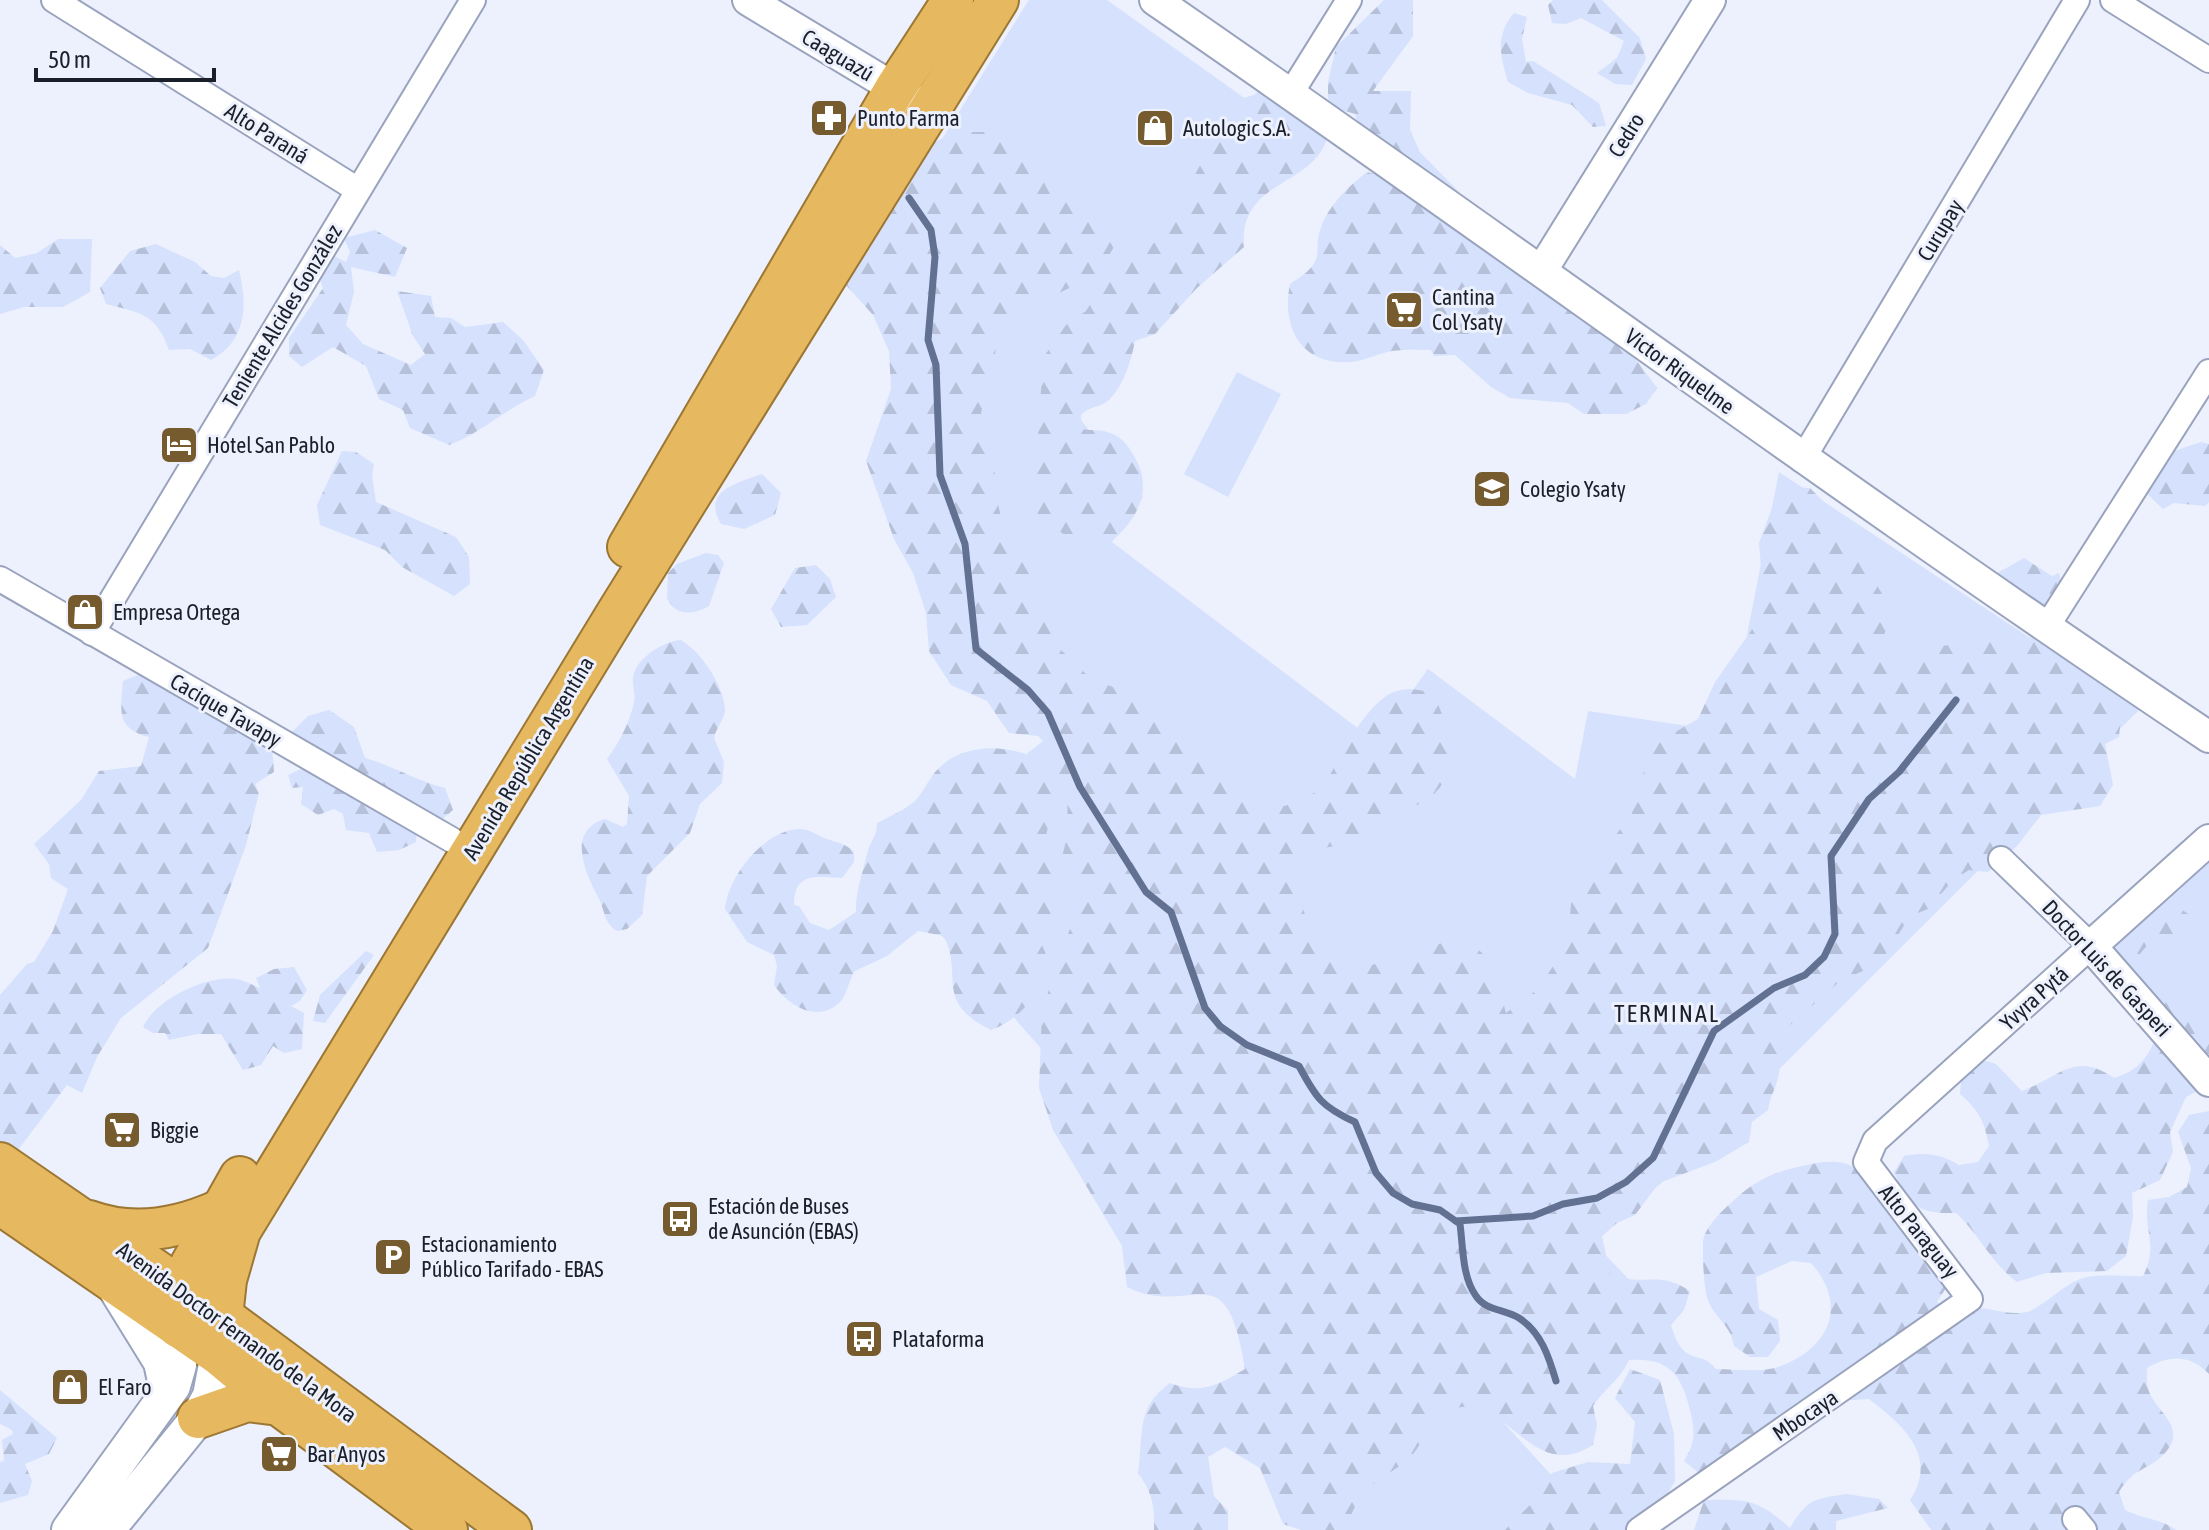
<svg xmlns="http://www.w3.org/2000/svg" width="2209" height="1530" font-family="'Asap Condensed',sans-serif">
<defs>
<pattern id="forest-firs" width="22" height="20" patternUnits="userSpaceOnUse" patternTransform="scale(2)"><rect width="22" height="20" fill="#d5e1fd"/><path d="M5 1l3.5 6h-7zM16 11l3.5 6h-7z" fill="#b6c1d9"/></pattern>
</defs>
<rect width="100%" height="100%" fill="#edf1fd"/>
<!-- green -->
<g fill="#d5e1fd">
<polygon points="1029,0 1107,0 1250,102 1072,409 1143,497 1112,542 1376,742 1428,669 1575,779 1588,711 1728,732 1779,472 2139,710 1698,1150 1594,1243 1659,1311 1464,1336 1373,1425 883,869 1043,741 961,658 901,314 852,283"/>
<polygon points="1237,372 1281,394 1228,497 1184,474"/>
<polygon points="2209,855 2209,1069 2106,952"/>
<polygon points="1467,1382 1601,1530 1304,1530"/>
</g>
<!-- forest -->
<g fill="url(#forest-firs)">
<path d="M1384,0H1413V36L1373,91H1411L1410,130L1420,152L1459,192L1465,217L1446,218L1529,283L1567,299L1632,354L1657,388L1646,404L1626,414H1584L1568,403L1510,398L1491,387L1455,355L1434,356L1431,350C1416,350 1401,349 1387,352C1375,355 1363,361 1350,362C1301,366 1281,327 1290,284C1333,257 1308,254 1324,220C1333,201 1351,184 1367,172L1387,178L1362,143L1355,114L1329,106C1341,192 1237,168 1244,247L1197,288L1155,334L1135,341C1131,361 1124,385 1109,400C1102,407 1089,406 1081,415L1082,429C1090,431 1099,429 1107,432C1120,435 1128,445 1134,456C1154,490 1138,518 1111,542L1072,540L1038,516L1030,476L1038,436L1043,358L1066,325L1086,311L1113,268L1162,238L1199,167L1224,134L1243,98L1254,95L1269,82L1328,106V82L1336,47Z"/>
<polygon points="1553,0 1602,0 1640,38 1646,59 1632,85 1615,84 1597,73 1617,58 1624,41 1581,18 1566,24 1552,23 1548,5"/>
<path d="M1514,13L1527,17L1522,39L1526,62L1533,61L1599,103L1606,126L1593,127L1572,105L1528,93L1508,82C1500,55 1495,36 1514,13Z"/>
<path d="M955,132H994L1030,156L1050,194L1086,213L1117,241L1099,274L1027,308L999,336L981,413L993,451L997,501L1007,539L1030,571L1039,611L1058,647L1090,678L1128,693L1197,744L1264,801L1285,806L1323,789C1336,763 1366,702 1394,692C1407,687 1420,690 1433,693C1450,730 1466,776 1423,802C1412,809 1398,806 1388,812C1376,818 1370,837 1357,841C1325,850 1316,842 1295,874C1328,1060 1433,896 1485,956C1498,971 1501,994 1506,1013L1538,989L1573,936L1570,915L1572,895L1632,813L1649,753L1663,739L1698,719L1715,682L1751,631L1760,611L1763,592L1759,543L1775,500L1790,487L1810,488L1824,502L1823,521L1858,554L1890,607L1887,628L1871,662L1892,660L1930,647L2037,637L2110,681L2123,698L2119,737L2105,744L2113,785L2100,806L2041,815L2017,846L1988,872L1969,870L1953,880L1928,909L1910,916L1886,954L1872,967L1840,981L1779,1035C1777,1047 1781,1064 1779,1073C1777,1086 1770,1096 1768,1110L1752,1122L1749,1142L1715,1162L1659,1183L1635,1215L1617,1223L1602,1236L1610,1274C1645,1288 1657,1269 1690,1291L1684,1310L1671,1325C1684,1370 1701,1348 1716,1369C1735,1369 1761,1373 1778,1367C1829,1349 1849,1306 1811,1263L1792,1261L1756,1277L1759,1309L1778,1320L1780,1341L1768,1357H1750L1734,1346C1731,1327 1719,1321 1710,1305C1703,1292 1703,1260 1703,1245C1702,1226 1729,1205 1742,1193C1760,1178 1779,1171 1802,1166C1873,1148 1863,1189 1901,1230C1918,1248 1933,1265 1948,1285L1937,1302L1954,1314C1986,1300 1997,1317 2027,1312C2038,1310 2064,1285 2080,1279C2097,1273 2124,1277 2143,1276C2159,1245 2143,1232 2148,1200L2169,1197L2187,1187L2191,1168L2178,1132L2189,1115L2209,1111V1374C2190,1354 2169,1355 2147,1368C2147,1374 2146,1382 2148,1388C2153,1411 2191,1427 2163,1455C2146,1472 2135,1466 2119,1492L2125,1510C2142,1519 2162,1519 2176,1530H1931L1910,1500C1939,1456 1903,1425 1869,1399L1835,1401L1699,1473L1684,1461C1695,1443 1695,1434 1691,1414C1682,1377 1672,1357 1629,1360C1620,1380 1605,1388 1593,1406L1597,1425L1593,1445C1531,1484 1509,1395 1456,1408C1427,1415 1427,1443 1407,1460C1393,1473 1370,1481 1359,1499C1352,1511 1351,1519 1341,1530H1301L1283,1524L1260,1468L1225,1447L1208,1457L1214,1496L1228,1511V1530H1154C1155,1506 1152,1492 1138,1473C1144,1434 1135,1408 1170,1383C1202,1395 1218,1385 1245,1369C1226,1247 1193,1320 1127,1287L1122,1246L1053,1130L1039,1088L1042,1010L1075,914L1074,895L1064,878L1062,857L1067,837L1068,780L1052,768L1058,786L1044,844L1061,882L1048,921L1037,937C1040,942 1045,950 1046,955C1050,987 1017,1022 991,1030C933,1001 964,978 944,936L918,931L887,956L855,971C849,980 847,993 841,1001C818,1025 788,1005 774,985L777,966L774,955L747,942L725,909C728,877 763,832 797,829C809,828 816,835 827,839C838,843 845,843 854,852V862L842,878C817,877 794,871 794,905L799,906L810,923L829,930L856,912C855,893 863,872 867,854C870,841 877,837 877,823C888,817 900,812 910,805C922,797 927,781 936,771C965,739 1019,744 1051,767L1065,754L1047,737L1009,733L987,701L951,685L929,651L926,613L913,573L894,539L866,461L891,389L889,351L873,315L846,285L855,252L919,150Z"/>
<path d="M375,230L407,248L395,277L351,267L354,292L346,325L363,344L411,365L425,354L413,336L397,291L431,296L435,317L451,318L465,327L503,322L523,340L544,370L535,396C504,410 481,433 449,445L410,428L403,410L379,399L366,366L333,347L302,367L289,356V338L323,288L314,264L330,254L346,262L350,252L344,238Z"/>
<polygon points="58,239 92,239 90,292 63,307 24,307 0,314 0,245 15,258 37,253"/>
<path d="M156,244L195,262L211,276L224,278L239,270C248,306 246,341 211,360L190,349L169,350C156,313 140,313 106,304L100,288L130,251Z"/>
<polygon points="2201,442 2209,444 2209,502 2205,506 2174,503 2163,509 2140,487 2168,453"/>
<polygon points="342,451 356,452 374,464 372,475 376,502 456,537 469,557 470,584 454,596 402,567 385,550 320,525 317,505"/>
<path d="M762,474L781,493L775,515L744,529L721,524C701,491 737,483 762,474Z"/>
<path d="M706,553L718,555L724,563L709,606C693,615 676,617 667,598L668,573L677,564Z"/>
<polygon points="2024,558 2052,576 2059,573 2064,596 2052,615 1992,576"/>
<polygon points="816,565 830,579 836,597 807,625 781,627 771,609 795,568"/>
<path d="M681,640C701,652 723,684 725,709C725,720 716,727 714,738L724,762L722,783L700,804L690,833L647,876L642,915L627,929L617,931C604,923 605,911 599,899C586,874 565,831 605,819L623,827L627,824L629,796L607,759C619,743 630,722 634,702C636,695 632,685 633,677C636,658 664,641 681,640Z"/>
<path d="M143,673L272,746L274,772L255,784L259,793L246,845L208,948L121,1018L97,1057L82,1093L67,1085L18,1150L0,1142V995L27,964L34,962L53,931L68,889L51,878L49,864L34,844L81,800L99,771L141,766L149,737C115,728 121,711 123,681Z"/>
<path d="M329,710L354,727L365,758C394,766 416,781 445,788L453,810L431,829L291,733L308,716Z"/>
<polygon points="303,768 417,826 416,842 399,850 377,852 369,833 346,830 343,814 334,809 318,815 301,804 303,787 292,788 288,775"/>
<path d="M2178,907L2194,918L2190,938L2173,944L2149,943L2131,965L2119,967L2108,962L2110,931C2143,930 2149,917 2178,907Z"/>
<polygon points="366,951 374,955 325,1023 313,1021 320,995"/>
<path d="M294,967L307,990L300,1001L291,1006L304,1013L302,1049L284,1053L273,1046L261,1065L243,1070L221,1034H197L169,1040L165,1033H153L143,1027C155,1000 206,975 236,979C243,980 253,985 260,988L256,978L274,969Z"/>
<path d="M2138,972C2174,974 2183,1024 2209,1044V1085L2186,1097L2170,1132L2173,1152L2160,1180L2132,1193L2133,1217L2126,1256L2107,1271L2046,1273L2017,1282C1991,1263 1979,1234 1956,1213C1918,1214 1909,1206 1894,1172L1904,1156C1926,1152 1940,1154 1959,1165L1978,1162L1989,1146C1985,1123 1979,1110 1960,1094L1962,1071L1976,1058L1996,1064L2022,1091C2061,1076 2075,1051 2114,1078C2136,1071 2145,1062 2155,1040L2127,988Z"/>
<polygon points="1630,1369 1660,1380 1674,1434 1675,1481 1646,1530 1505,1530 1532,1503 1552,1473 1588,1462 1630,1464 1635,1422 1615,1398"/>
<polygon points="0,1390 57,1438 49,1454 25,1464 32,1481 28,1495 0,1503 0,1462 4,1461 2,1440 13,1434 12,1430 0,1424"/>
<path d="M1847,1494L1879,1499L1888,1508L1836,1521V1530H1694L1704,1500C1747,1499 1758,1499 1790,1528C1808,1498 1814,1499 1847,1494Z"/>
</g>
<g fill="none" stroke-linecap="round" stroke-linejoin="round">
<!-- stream -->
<g stroke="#627091" stroke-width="7">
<path d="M909,198L931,230L935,257L928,340L936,365L940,475L965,544L976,649L1028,690L1048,713L1080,787L1146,892L1171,912L1205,1008L1220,1026L1247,1045L1299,1066C1316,1098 1322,1107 1355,1122L1376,1173L1393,1193L1412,1204L1440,1210L1460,1224C1463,1246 1462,1277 1476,1296C1486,1311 1505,1309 1519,1318C1541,1332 1549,1357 1556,1381"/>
<polyline points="1456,1221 1533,1216 1563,1204 1597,1198 1626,1182 1653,1158 1714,1031 1774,988 1805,975 1824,957 1835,934 1831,856 1869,799 1899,772 1956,700"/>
</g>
<!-- minor casing -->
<g stroke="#99a3bd" stroke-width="28">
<g id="minor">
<polyline points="54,0 358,190"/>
<polyline points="2113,0 2209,60"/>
<polyline points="1291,93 1349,0"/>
<polyline points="1802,460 2077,0"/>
<polyline points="0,579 452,840"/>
<polyline points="2046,628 2209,372"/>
<polyline points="92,633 473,0"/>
<polyline points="2075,1519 2084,1530"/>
<polyline points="1639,1530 1970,1299 1866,1162 1875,1141 2091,946 2001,859"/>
</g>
</g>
<!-- tertiary casing -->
<g stroke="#99a3bd" stroke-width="34">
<g id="tertiary">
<polyline points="748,0 914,100"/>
<path d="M1155,0C1508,243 1852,499 2209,737"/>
<polyline points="1542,270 1710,0"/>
<polyline points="2209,840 2091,946 2209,1081"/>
</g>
</g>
<!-- secondary casing -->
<g stroke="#99a3bd" stroke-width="38">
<g id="secondary">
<polyline points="111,1281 161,1362 165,1381 163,1397"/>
<polyline points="69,1530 173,1386 179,1365 178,1327"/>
<polyline points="107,1530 198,1418 210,1396 218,1354"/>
</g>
</g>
<!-- trunk casing -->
<g stroke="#9b7733" stroke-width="44">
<g id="trunk">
<polyline points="628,547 895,89 953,0"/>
<polyline points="0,1163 222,1316 511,1530"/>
<polyline points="0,1204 218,1354 279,1405 447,1530"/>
<path d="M89,1221C133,1237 178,1229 220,1210"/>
<polyline points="178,1327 191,1264 240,1177"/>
<polyline points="218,1354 226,1280 240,1231 617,613 998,0"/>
<polyline points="198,1418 247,1401 279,1405"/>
</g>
</g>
<!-- minor -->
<use href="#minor" stroke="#fff" stroke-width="24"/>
<!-- tertiary -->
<use href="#tertiary" stroke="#fff" stroke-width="30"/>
<!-- secondary -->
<use href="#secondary" stroke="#fff" stroke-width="34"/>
<!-- trunk -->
<use href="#trunk" stroke="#e6b860" stroke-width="40"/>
</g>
<!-- icons -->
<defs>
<g id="pharmacy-square" transform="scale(2)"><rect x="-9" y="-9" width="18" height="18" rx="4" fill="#755b2d" stroke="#edf1fd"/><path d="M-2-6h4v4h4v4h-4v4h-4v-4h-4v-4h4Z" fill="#fff"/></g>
<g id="shop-square" transform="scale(2)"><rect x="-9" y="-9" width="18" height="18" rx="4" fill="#755b2d" stroke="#edf1fd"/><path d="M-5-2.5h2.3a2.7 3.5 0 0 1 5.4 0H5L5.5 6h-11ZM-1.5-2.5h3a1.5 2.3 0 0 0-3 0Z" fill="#fff"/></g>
<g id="supermarket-square" transform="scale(2)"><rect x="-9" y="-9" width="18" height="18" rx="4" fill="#755b2d" stroke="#edf1fd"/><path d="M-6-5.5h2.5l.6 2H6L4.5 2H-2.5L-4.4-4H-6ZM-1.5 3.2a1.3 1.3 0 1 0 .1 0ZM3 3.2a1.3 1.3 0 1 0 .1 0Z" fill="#fff"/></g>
<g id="hotel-square" transform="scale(2)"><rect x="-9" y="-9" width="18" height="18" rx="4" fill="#755b2d" stroke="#edf1fd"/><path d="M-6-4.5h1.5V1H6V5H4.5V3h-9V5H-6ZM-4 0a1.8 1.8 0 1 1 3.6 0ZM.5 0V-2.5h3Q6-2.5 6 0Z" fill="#fff"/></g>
<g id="university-square" transform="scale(2)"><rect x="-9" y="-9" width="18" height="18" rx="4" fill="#755b2d" stroke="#edf1fd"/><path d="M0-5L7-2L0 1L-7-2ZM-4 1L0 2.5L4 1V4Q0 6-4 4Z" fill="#fff"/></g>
<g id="bus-square" transform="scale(2)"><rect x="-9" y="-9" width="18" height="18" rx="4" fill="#755b2d" stroke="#edf1fd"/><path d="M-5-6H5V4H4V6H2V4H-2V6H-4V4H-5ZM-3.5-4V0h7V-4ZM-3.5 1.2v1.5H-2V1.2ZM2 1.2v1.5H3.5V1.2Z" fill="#fff"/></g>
<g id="parking-square" transform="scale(2)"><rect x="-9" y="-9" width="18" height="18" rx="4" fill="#755b2d" stroke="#edf1fd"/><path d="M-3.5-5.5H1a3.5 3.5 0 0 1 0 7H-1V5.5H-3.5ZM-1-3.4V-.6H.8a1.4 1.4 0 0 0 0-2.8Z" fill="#fff"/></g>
</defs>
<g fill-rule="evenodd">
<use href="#pharmacy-square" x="829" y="118"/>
<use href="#shop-square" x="1155" y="128"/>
<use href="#supermarket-square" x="1404" y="310"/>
<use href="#hotel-square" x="179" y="445"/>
<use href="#university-square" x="1492" y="489"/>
<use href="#shop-square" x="85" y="612"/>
<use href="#supermarket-square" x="122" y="1130"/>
<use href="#bus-square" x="680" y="1219"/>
<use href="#parking-square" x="393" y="1257"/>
<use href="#bus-square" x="864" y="1339"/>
<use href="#shop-square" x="70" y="1387"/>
<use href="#supermarket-square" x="279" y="1454"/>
</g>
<g text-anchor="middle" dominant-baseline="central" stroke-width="6" stroke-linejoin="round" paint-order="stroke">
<!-- street labels -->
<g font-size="22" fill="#1b1f29" stroke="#edf1fd">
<text transform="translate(838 55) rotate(31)">Caaguazú</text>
<text transform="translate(267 133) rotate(32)">Alto Paraná</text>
<text transform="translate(1626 135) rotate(-58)">Cedro</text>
<text transform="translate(1940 230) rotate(-59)">Curupay</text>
<text transform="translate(282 316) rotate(-59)">Teniente Alcides González</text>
<text transform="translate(1680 371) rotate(36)">Victor Riquelme</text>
<text transform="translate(226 710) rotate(30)">Cacique Tavapy</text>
<text transform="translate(528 758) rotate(-59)">Avenida República Argentina</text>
<text transform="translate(2107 968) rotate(47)">Doctor Luis de Gasperi</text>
<text transform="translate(2034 998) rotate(-42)">Yvyra Pytá</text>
<text transform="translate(1919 1231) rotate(51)">Alto Paraguay</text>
<text transform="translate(237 1332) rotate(36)">Avenida Doctor Fernando de la Mora</text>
<text transform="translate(1805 1415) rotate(-34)">Mbocaya</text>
</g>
<!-- poi labels -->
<g font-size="22" fill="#1b1f29" stroke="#edf1fd" text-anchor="start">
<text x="857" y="118">Punto Farma</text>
<text x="1183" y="128">Autologic S.A.</text>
<text x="1432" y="297">Cantina<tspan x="1432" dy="25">Col Ysaty</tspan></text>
<text x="207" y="445">Hotel San Pablo</text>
<text x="1520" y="489">Colegio Ysaty</text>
<text x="113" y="612">Empresa Ortega</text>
<text x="150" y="1130">Biggie</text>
<text x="708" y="1206">Estación de Buses<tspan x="708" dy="25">de Asunción (EBAS)</tspan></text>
<text x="421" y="1244">Estacionamiento<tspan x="421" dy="25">Público Tarifado - EBAS</tspan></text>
<text x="892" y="1339">Plataforma</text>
<text x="98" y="1387">El Faro</text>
<text x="307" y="1454">Bar Anyos</text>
</g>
<!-- neighbourhood labels -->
<g font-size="24" letter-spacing="2" fill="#1b1f29" stroke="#edf1fd">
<text x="1667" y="1013">TERMINAL</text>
</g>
</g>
<!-- scale -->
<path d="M36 68v12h178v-12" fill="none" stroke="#1b1f29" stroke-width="4"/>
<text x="48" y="68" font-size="24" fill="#1b1f29" stroke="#edf1fd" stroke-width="6" paint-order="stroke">50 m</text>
</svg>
